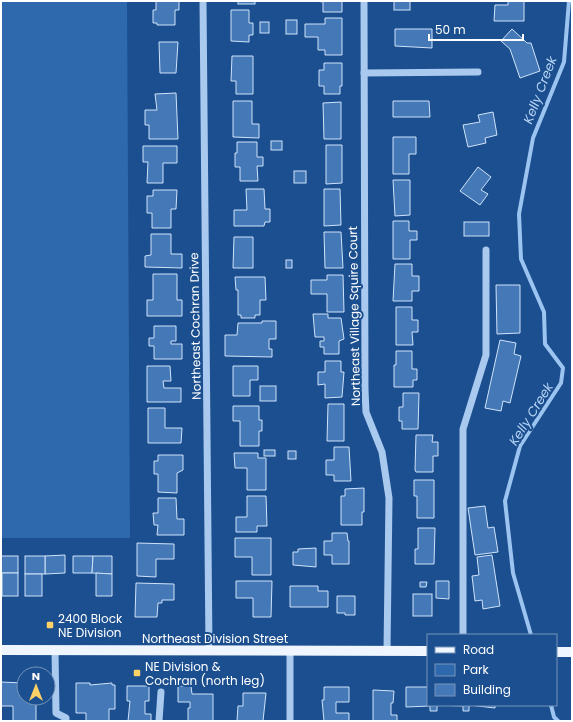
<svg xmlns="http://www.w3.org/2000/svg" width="573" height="722" font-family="Poppins,sans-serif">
<rect width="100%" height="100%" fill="#1b4f8f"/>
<!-- green -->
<polygon fill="#2e69ad" points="1,1 127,1 130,538 1,538"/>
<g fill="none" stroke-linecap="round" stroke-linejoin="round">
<!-- stream -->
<g stroke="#9cc4f0" stroke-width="4">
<polyline points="531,635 513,573 505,501 520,446 561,383 563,368 545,344 544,312 521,259 519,214 533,138 564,62 569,1"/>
<polyline points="551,705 554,717 558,721"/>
</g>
</g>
<!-- building -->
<g fill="#4478b7" stroke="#cfe3fa">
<polygon points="156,1 179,1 179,10 175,10 175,25 157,25 157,23 153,23 153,10 156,10"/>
<rect x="238" y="1" width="17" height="3"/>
<polygon points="316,1 342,1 342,12 323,12 323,2"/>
<rect x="394" y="1" width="16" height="9"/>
<polygon points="508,1 524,1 524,21 494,21 495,5 508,5"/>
<polygon points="231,10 249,10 249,23 253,23 253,35 249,35 249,42 231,41"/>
<polygon points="325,18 342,18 342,55 325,55 325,50 318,50 318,37 305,37 305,24 325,24"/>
<rect x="286" y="20" width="11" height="14"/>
<rect x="260" y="22" width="9" height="11"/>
<polygon points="395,29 432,29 432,48 395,46"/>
<polygon points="512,29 527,43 531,43 540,71 520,78 510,49 501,41"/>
<polygon points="159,42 178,42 176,73 160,73"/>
<polygon points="232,56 253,56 253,94 236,94 236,81 231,81"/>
<polygon points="324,63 342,63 342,86 340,86 340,94 324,94 324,86 319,86 319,70 324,70"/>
<polygon points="176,93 178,139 149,139 149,125 145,125 145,110 157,110 155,94"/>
<polygon points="233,101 252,101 252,124 259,124 259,138 233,137"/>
<polygon points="393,101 429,101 430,117 393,117"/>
<polygon points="341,102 341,139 324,139 323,103"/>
<polygon points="493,112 497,135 485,138 486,143 468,147 463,125 480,122 478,115"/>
<polygon points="393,137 416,137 416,154 409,154 409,174 393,174"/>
<rect x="271" y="141" width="11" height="9"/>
<polygon points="237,142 257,142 257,157 263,157 263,166 257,166 258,181 240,181 240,167 235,167 235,153 237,153"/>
<polygon points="326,145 342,145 342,183 326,184"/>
<polygon points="143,146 177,146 177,163 163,163 163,183 147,183 148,162 143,162"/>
<polygon points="478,167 491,177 481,190 488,194 480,205 460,191"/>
<rect x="294" y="171" width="12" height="12"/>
<polygon points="393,180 410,180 410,215 395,216"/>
<polygon points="246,189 264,189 265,209 270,209 270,222 265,222 264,226 234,226 234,210 247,210"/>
<polygon points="324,189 340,189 341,225 324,226"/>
<polygon points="153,190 177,190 176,209 171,209 171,228 152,228 152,213 147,213 147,196 153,196"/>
<polygon points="393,221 409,221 409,231 417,231 417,240 410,240 410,259 393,259"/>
<rect x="464" y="222" width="25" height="14"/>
<polygon points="324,232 341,232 343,268 325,268"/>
<polygon points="151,234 171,234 171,254 182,254 182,268 145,267 145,256 151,255"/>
<polygon points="234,237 253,237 253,268 233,268"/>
<rect x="286" y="260" width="6" height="8"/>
<polygon points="395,264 412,264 412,276 419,276 419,291 412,291 412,301 393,301"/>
<polygon points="153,274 177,274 177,300 182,300 182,316 147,316 147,300 153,300"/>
<polygon points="327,275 343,275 344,312 327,312 327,294 311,294 311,280 327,280"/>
<polygon points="235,277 265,277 266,300 260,300 260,315 255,315 255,318 241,318 241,315 238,315 238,290 236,290"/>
<polygon points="496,285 520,285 520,333 497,334"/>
<polygon points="396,307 412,307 412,320 418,320 418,332 412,332 413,345 396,345"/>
<polygon points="313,314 328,314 328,318 341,318 344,339 339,341 339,354 324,354 324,347 320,347 320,341 324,341 324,337 315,337"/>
<polygon points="262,321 276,321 276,339 269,339 269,349 272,349 272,357 225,356 225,335 237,335 238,323 262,323"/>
<polygon points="154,326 176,326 176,341 171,341 171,344 182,344 182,359 154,359 154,346 149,346 149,338 154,338"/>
<polygon points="500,340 516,343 514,354 521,356 510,403 503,401 501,411 485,408"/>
<polygon points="396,351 412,351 412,369 417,369 417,380 413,380 413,387 394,387 394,365 396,365"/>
<polygon points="325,361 341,361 341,372 344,372 342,397 325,398 325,384 318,385 318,372 325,372"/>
<polygon points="147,366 170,366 171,381 163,381 164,388 181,388 181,402 147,402"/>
<polygon points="233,366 258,366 258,380 250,380 250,396 233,396"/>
<rect x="260" y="386" width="16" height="15"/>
<polygon points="403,393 419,393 418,429 402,429 402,421 399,421 399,407 403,407"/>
<polygon points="328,404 344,404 344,441 327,441"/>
<polygon points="233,406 259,406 259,420 262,420 262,431 259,431 259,446 240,446 240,421 233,421"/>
<polygon points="148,408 165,408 165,428 182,428 181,443 148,443"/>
<polygon points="416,435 433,435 432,442 438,442 438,456 433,456 433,472 416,472 415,470"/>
<polygon points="334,447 349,447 351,481 334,481 334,475 326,475 326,460 334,460"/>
<rect x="264" y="450" width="11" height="6"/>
<rect x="288" y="451" width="8" height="8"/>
<polygon points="234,453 258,453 258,458 266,458 266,490 247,490 247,468 235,468"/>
<polygon points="158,455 183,455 183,470 177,473 177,493 158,492 158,474 154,474 154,461 158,461"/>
<polygon points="414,480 434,480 434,518 417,518 417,496 414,496"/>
<polygon points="364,488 364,512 362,512 362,525 341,525 341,496 345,496 345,489"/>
<polygon points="247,496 266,496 267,526 257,526 257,532 236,532 236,517 247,517"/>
<polygon points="158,498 176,498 177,519 184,519 184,535 157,535 158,525 154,525 153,513 158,513"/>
<polygon points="485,506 488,528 494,527 498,552 475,555 468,508"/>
<polygon points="418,528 435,528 434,564 415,564 415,549 418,549"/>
<polygon points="332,533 347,533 348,541 349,541 349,564 332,564 332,555 324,555 324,541 332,541"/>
<polygon points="235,538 271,538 271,575 252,575 252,557 235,557"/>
<polygon points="137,543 174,544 174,559 156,559 156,577 137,576"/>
<polygon points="316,548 316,567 293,565 293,552 298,552 298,549"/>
<polygon points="65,555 65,573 45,574 45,556"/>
<polygon points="492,555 500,606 483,609 482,600 475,601 472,576 479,575 477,557"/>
<rect x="1" y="556" width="17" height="17"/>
<rect x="25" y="556" width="20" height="18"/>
<polygon points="73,556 93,556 92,573 73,573"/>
<polygon points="93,556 112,556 112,574 92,573"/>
<rect x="2" y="573" width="16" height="23"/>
<polygon points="96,573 112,574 112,596 96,596"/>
<rect x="25" y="574" width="17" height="22"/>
<polygon points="236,581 272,581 271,617 253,617 253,598 236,598"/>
<polygon points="436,581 449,581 449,599 436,598"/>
<polygon points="420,582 427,582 426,587 420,587"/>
<polygon points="136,583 174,584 174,600 162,600 162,603 158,603 157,617 135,617"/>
<polygon points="290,586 318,586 318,591 328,591 328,607 290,607"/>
<rect x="413" y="594" width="19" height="22"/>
<polygon points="337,596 355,596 355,615 345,615 345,613 337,613"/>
<polygon points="1,682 24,683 24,698 36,698 36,721 13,721 13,706 1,706"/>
<polygon points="76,683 90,683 90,685 112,683 112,685 115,685 115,709 109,709 109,721 86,721 86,713 76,713"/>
<polygon points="127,686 149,686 149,701 145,701 145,714 151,714 151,721 128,721 130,701 127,701"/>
<polygon points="178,686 191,686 192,694 213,694 213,721 188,721 188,708 190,708 190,702 178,702"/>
<polygon points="324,687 349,687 349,702 336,702 336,713 349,713 349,721 324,721 322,700 324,700"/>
<polygon points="406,687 428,687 428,705 495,705 495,708 469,705 469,711 463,711 463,706 437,705 437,711 430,711 430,706 406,707"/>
<polygon points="373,690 394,691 393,703 391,703 391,715 397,715 397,721 373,721"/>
<polygon points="243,693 266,693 263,721 237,721 238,706 243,706"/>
</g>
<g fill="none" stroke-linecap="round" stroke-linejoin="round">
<!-- minor -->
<g stroke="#a9c9ee" stroke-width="7">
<polyline points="203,1 209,650"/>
<polyline points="364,1 365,390 366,412 382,452 389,498 387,651"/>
<polyline points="364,73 478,72"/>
<polyline points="463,635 463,429 486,355 486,250"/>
<polyline points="55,650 56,713 66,718 66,721"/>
<polyline points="159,721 161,692"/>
<polyline points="290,721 290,651"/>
</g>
<!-- major -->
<g stroke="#f0f6ff" stroke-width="10">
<polyline points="1,650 428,651"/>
<polyline points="556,652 572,652"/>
</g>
</g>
<!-- markers -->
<g fill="#ffd166" stroke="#1b4f8f" stroke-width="1.5">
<rect x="46" y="621" width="8" height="8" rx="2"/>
<rect x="133" y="669" width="8" height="8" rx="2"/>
</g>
<g text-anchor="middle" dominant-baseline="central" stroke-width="4" stroke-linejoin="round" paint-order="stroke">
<!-- street labels -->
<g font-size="12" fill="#fff" stroke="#1b4f8f">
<text transform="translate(354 316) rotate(-91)">Northeast Village Squire Court</text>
<text transform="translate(195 326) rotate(-91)">Northeast Cochran Drive</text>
<text x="215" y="638">Northeast Division Street</text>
</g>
<!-- poi labels -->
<g font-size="12" fill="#fff" stroke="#1b4f8f" text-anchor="start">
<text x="58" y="618">2400 Block<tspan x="58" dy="14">NE Division</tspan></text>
<text x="145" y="666">NE Division &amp;<tspan x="145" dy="14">Cochran (north leg)</tspan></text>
</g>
<!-- water labels -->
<g font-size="13" font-style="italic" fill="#b5d3f5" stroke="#1b4f8f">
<text transform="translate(540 90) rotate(-69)">Kelly Creek</text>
<text transform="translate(531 414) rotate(-58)">Kelly Creek</text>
</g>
</g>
<!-- border -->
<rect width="573" height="722" fill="none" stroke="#ffffff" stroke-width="4"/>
<!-- legend -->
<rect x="427" y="634" width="130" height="72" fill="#1b4f8f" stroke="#7695bc"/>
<rect x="435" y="647" width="20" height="6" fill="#f0f6ff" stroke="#7695bc"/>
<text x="463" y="654" font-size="12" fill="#ffffff">Road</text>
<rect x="435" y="664" width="20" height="12" fill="#2e69ad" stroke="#7695bc"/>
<text x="463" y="674" font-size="12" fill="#ffffff">Park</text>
<rect x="435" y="684" width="20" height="12" fill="#4478b7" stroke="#7695bc"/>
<text x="463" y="694" font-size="12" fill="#ffffff">Building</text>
<!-- north arrow -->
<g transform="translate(36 686)"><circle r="19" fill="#1b4f8f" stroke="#7695bc"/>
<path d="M0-3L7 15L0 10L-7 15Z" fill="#ffd166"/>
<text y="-6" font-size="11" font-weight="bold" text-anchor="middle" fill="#ffffff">N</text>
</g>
<!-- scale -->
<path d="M429 34v6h94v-6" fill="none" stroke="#ffffff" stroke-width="2"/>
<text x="435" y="34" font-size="12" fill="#ffffff" stroke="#1b4f8f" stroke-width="3" paint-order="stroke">50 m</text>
</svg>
